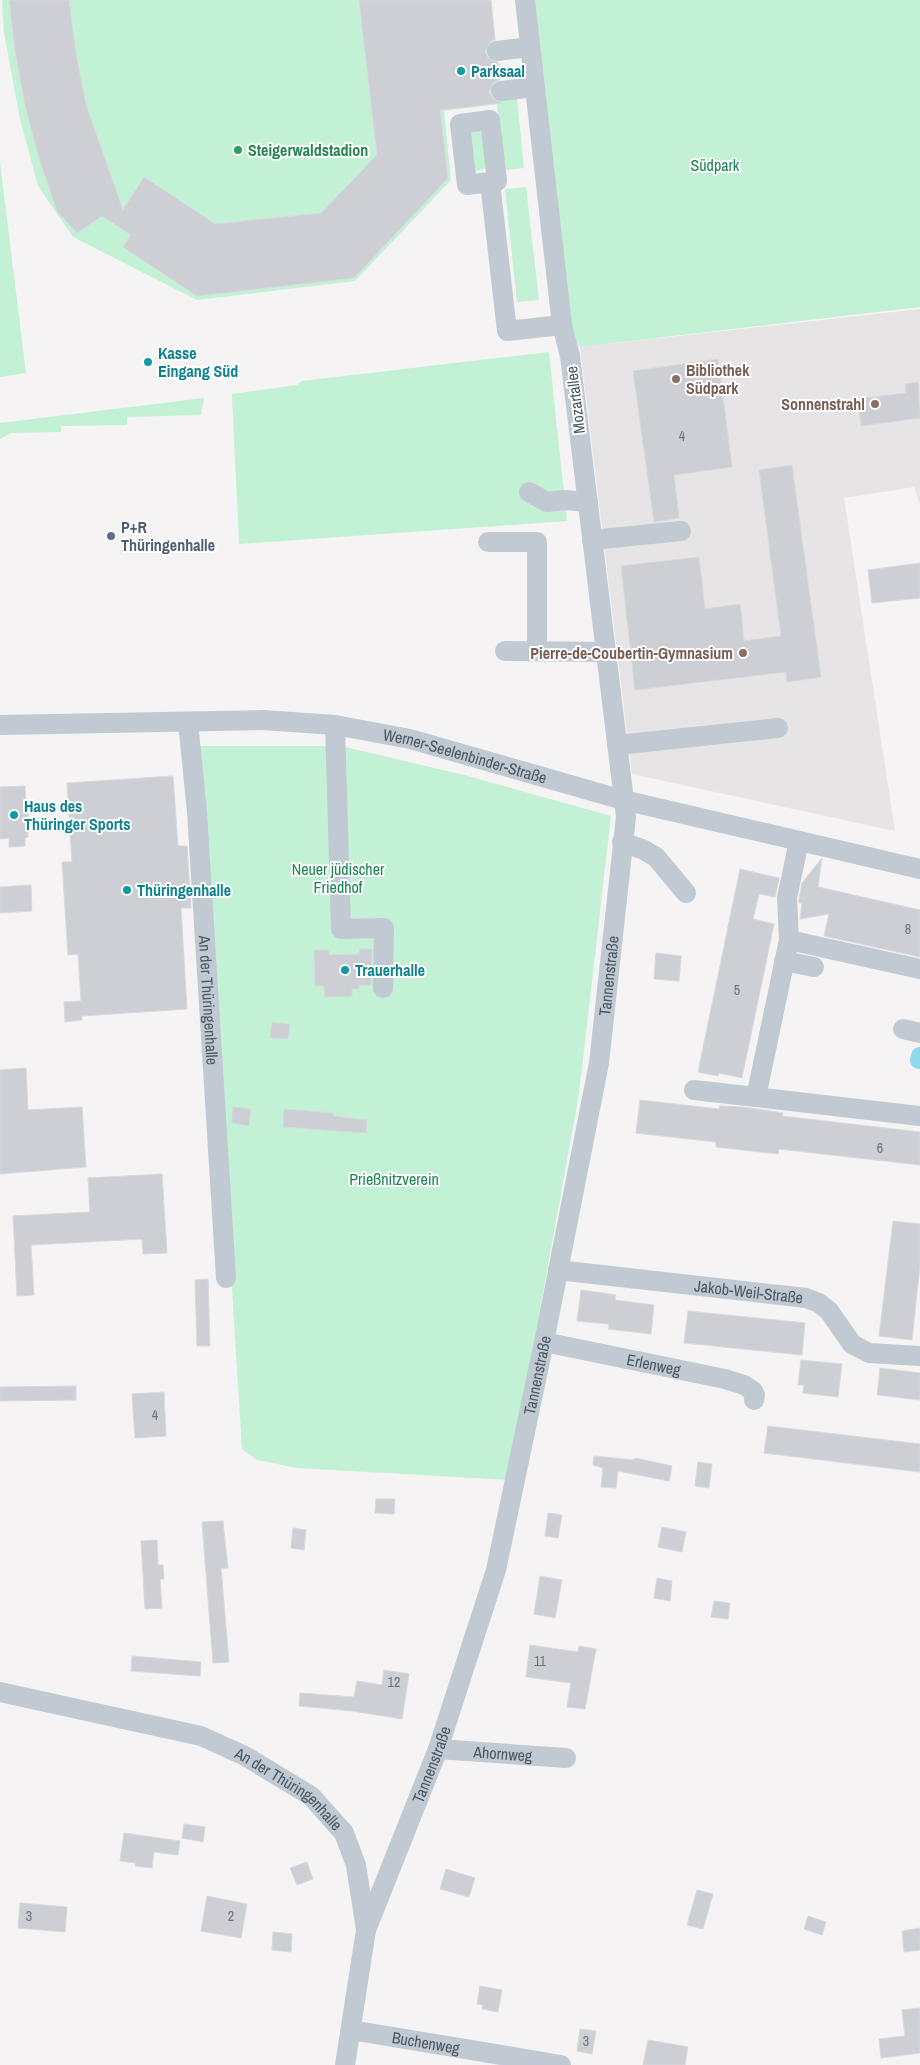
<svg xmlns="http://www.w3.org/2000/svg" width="920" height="2065" font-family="'Archivo Narrow',sans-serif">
<rect width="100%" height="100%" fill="#f5f3f3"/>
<!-- education -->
<polygon fill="#e6e4e5" points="920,309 920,504 914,487 844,498 895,831 632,774 580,347"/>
<!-- green -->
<g fill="#c3f1d5">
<polygon points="2,0 491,0 502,98 517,98 524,168 504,170 497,104 444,111 451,180 355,281 197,300 73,237 38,186 20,119 4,33"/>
<polygon points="529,0 920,0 920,307 580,347 566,323"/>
<polygon points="480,132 484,133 487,168 473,172 469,133"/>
<polygon points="0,162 26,373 0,377"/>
<polygon points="526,187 539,300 517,302 505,189"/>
<polygon points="549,352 567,521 239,544 232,394 297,385 302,381"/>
<polygon points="204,398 201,415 127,417 127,425 61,426 61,432 11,433 0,439 0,423"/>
<polygon points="198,746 341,746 464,775 611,816 579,1094 509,1480 297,1468 257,1460 242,1449"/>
</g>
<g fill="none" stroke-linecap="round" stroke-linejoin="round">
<!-- canal -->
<polyline stroke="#90daee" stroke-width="18" points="919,1060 920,1056"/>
</g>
<!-- building -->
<g fill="#cdcfd5" stroke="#d7d9de">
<polygon points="9,0 69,0 76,54 86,105 123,210 144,177 215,224 321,213 377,155 359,0 491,0 495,39 490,42 485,52 488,58 498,63 500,79 494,82 489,92 492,98 502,103 440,110 448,178 354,278 197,296 123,247 131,235 102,216 77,233 57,211 39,158 25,105 15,50"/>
<polygon points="718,359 732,467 674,475 679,518 654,522 633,371"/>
<polygon points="918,382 920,418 861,426 858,399 906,393 905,384"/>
<polygon points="792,465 821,677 787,682 786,672 635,690 621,566 699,557 705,609 740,604 744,641 781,636 759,470"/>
<polygon points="920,563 920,598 872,603 868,570"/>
<polygon points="173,776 178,846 187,846 191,908 181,908 187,1009 82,1016 82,1020 65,1022 64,1002 81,1001 78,954 68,955 62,862 72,862 67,783"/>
<polygon points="25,786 26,802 30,805 30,813 27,818 28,837 25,838 25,846 9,847 9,838 0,839 0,787"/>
<polygon points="822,858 818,887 920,910 920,957 824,936 829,914 800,919 802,903 799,903 799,899 802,883"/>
<polygon points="740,869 779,878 775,897 759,894 753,919 774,924 742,1078 719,1073 718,1076 698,1072"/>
<polygon points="31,885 32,911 0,913 0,887"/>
<polygon points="359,949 372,949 371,985 359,985 359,989 352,989 352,996 325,997 324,986 315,986 314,950 329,950 329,955 359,954"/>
<polygon points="656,953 681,956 679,981 654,979"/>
<polygon points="272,1022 290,1024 288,1039 270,1038"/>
<polygon points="26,1068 28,1110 82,1107 86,1167 0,1174 0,1070"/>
<polygon points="640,1100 719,1109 720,1106 743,1107 783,1113 782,1116 920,1132 920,1165 779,1149 778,1154 716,1147 716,1142 636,1133"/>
<polygon points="233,1107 251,1109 249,1126 232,1123"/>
<polygon points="284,1109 333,1113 333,1116 367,1120 366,1133 283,1127"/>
<polygon points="162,1174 167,1253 143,1254 142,1239 31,1245 34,1295 17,1296 13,1216 90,1212 88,1178"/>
<polygon points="893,1221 920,1224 920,1265 912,1340 879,1336"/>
<polygon points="208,1279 210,1346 197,1346 195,1280"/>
<polygon points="581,1290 616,1295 615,1300 654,1305 651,1334 608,1329 609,1324 577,1321"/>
<polygon points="688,1311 805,1323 802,1355 684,1343"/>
<polygon points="801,1360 842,1364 838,1397 803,1393 804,1385 798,1385"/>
<polygon points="880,1368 920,1373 920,1400 877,1395"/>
<polygon points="76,1386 76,1400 0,1401 0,1387"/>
<polygon points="164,1392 166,1436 135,1438 132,1394"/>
<polygon points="768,1426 920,1444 920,1472 764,1453"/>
<polygon points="594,1456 634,1460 635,1458 672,1466 669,1481 618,1471 616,1488 601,1487 603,1468 593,1465"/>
<polygon points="698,1462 712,1464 709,1488 695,1486"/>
<polygon points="376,1499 395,1499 394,1514 375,1513"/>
<polygon points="548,1513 562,1515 558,1538 545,1536"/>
<polygon points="223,1521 228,1568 221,1568 229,1662 213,1663 202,1522"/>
<polygon points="662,1527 686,1532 682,1552 658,1547"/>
<polygon points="293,1528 306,1530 304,1550 291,1548"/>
<polygon points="157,1540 158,1565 163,1565 164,1579 160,1579 162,1608 145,1609 141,1541"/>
<polygon points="540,1576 562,1580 555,1618 534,1614"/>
<polygon points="657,1578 672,1581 670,1601 654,1598"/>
<polygon points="714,1601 730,1603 728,1619 711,1617"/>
<polygon points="530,1645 578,1652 579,1646 596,1649 585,1709 567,1707 571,1683 526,1677"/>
<polygon points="132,1656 201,1662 200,1676 131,1671"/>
<polygon points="384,1670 409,1674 402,1719 352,1711 299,1706 300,1693 354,1697 357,1681 382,1685"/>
<polygon points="184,1824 205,1827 203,1842 182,1838"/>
<polygon points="124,1833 180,1841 178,1855 154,1852 152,1868 135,1866 136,1863 120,1861"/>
<polygon points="307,1862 313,1879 297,1885 290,1868"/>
<polygon points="446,1869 475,1878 469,1897 440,1889"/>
<polygon points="697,1890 713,1894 703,1929 687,1925"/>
<polygon points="207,1896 247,1904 241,1938 201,1931"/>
<polygon points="20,1903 67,1907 65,1932 18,1928"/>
<polygon points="808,1916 826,1922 822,1935 804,1929"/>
<polygon points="920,1928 920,1950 904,1952 902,1931"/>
<polygon points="273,1932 292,1934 291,1952 272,1950"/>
<polygon points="480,1986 502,1990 498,2012 482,2009 483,2005 477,2004"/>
<polygon points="920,2008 920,2053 881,2058 879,2039 905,2036 902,2010"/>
<polygon points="580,2029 596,2031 592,2054 577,2051"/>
<polygon points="648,2040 688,2047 685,2065 643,2065"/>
</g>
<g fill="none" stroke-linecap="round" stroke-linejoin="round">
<!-- minor -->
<g stroke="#c1cad2" stroke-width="20">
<polyline points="497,51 530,47"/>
<polyline points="501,91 535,87"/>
<polygon points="490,120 497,181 467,185 460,124"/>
<polyline points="490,182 507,331 562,325"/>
<polyline points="529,492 547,502 565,500 588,502"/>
<polyline points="592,540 681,531"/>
<polyline points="488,542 537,542 537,651"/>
<polyline points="505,651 605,652"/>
<path id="s1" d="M188,722L197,812L226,1278"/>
<path id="s2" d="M0,725L263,720L335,725L410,739L623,800L920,869"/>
<polyline points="335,725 341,929 384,928 383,988"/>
<polyline points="617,745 778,728"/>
<polyline points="799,841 787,898 789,940 756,1097 920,1116"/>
<polyline points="622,842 644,850 656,857 686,893"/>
<polyline points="789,940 920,969"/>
<polyline points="784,961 814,967"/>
<polyline points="903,1029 920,1033"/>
<polyline points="694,1090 756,1097"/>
<path id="s3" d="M558,1270L806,1298L819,1303L829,1311L852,1344L869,1353L920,1356"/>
<path id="s4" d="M544,1342L725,1379L744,1385L753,1391L755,1395L754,1400"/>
<path id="s5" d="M0,1692L201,1736L245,1756L311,1796L344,1833L356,1865L366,1930L345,2065"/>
<path id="s6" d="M438,1749L566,1758"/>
<path id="s7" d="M366,1930L438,1749L496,1570L544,1342L599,1063L626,817L570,356L562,325L525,0"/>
<path id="s8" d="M351,2030L561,2065"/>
</g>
</g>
<!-- markers -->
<g fill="#0f9aa8" stroke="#fff" stroke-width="2">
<circle cx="461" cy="71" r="5"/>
<circle cx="148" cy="362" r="5"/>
<circle cx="14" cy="815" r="5"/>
<circle cx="127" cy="890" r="5"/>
<circle cx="345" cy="970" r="5"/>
</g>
<circle fill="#2e9e5b" stroke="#fff" stroke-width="2" cx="238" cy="150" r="5"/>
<g fill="#8d6e63" stroke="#fff" stroke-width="2">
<circle cx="676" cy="379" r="5"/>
<circle cx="875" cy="404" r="5"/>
<circle cx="743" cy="653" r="5"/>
</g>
<circle fill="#5c6f8a" stroke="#fff" stroke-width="2" cx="111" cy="536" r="5"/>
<g text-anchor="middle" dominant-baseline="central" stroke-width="4" stroke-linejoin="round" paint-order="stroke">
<!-- number labels -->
<g font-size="14" fill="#6b747e">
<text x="682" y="436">4</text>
<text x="908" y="929">8</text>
<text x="737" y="990">5</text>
<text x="880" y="1148">6</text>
<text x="155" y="1415">4</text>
<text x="540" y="1661">11</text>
<text x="394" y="1682">12</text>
<text x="29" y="1916">3</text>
<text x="231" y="1916">2</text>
<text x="586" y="2041">3</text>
</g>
<!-- culture labels -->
<g font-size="16" font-weight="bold" fill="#0d838f" stroke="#fff" text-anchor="start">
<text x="471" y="71">Parksaal</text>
<text x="158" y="353">Kasse<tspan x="158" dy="18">Eingang Süd</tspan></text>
<text x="24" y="806">Haus des<tspan x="24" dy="18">Thüringer Sports</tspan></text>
<text x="137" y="890">Thüringenhalle</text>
<text x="355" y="970">Trauerhalle</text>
</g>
<!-- leisure labels -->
<g font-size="16" font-weight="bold" fill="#27864d" stroke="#fff" text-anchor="start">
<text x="248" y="150">Steigerwaldstadion</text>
</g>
<!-- park labels -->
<g font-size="16" fill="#17864f" stroke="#fff">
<text x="715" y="165">Südpark</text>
<text x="338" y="869">Neuer jüdischer<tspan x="338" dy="18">Friedhof</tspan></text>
<text x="394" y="1179">Prießnitzverein</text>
</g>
<!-- education labels -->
<g font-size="16" font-weight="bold" fill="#785e54" stroke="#fff" text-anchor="end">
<text x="686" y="370" text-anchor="start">Bibliothek<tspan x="686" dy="18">Südpark</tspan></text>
<text x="865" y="404">Sonnenstrahl</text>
<text x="733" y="653">Pierre-de-Coubertin-Gymnasium</text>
</g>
<!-- street labels -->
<g font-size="16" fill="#4a5661" stroke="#fff">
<text transform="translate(575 400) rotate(-97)">Mozartallee</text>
<text stroke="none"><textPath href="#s2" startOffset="469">Werner-Seelenbinder-Straße</textPath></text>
<text stroke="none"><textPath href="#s7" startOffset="988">Tannenstraße</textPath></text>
<text stroke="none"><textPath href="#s1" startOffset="279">An der Thüringenhalle</textPath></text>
<text stroke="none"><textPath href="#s3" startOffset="192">Jakob-Weil-Straße</textPath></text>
<text stroke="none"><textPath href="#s4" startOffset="112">Erlenweg</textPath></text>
<text stroke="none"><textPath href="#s7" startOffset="582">Tannenstraße</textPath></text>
<text stroke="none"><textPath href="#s6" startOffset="65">Ahornweg</textPath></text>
<text stroke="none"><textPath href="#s7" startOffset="178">Tannenstraße</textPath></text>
<text stroke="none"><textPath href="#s5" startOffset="309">An der Thüringenhalle</textPath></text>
<text stroke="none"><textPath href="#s8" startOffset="76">Buchenweg</textPath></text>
</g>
<!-- service labels -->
<g font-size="16" font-weight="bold" fill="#4e5e75" stroke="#fff" text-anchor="start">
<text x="121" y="527">P+R<tspan x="121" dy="18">Thüringenhalle</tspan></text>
</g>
</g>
</svg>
